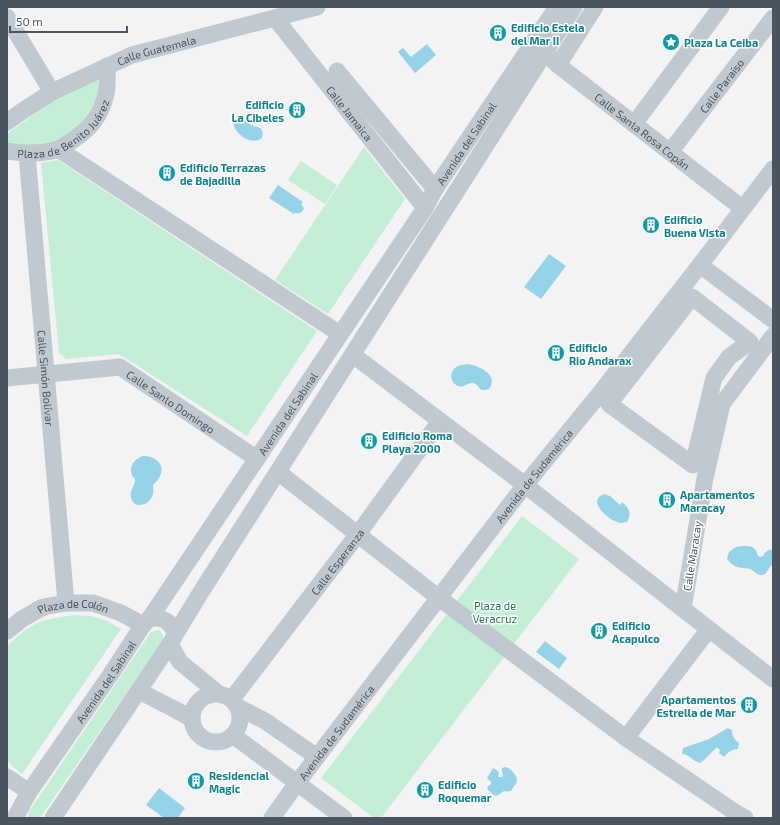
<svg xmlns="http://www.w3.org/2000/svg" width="780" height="825" font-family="'Exo 2',sans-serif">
<rect width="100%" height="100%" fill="#f4f3f3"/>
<!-- green -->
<g fill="#c5eed6">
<polygon points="98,78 99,94 92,113 81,125 56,145 7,147 7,134 54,100"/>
<polygon points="364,147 405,199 328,314 275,280"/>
<polygon points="58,160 317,331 247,436 119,354 66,359 59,353 41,163"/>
<polygon points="301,161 337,185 325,204 288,180"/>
<polygon points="522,516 579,559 381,818 374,818 321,778"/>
<path d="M74,615L91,616L107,621L121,629L22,774L12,766L7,760V647C15,637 28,627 40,622C51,618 63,617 74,615Z"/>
<path d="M158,630C163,633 163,635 163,640L40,818H28V813L151,632L154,631Z"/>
</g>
<!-- water -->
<g fill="#95d4e8">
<polygon points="427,44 436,55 415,73 398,52 403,48 411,57"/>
<path d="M242,117C246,119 247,122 250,124C257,129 265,125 262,138C247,150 220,119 242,117Z"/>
<path d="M278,185L303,202L301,204L304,208C302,213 300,214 295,213L294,214L269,198Z"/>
<polygon points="549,254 566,266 541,299 524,287"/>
<path d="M467,364C478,365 500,375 489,389C477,393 481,385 473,383C468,382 464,388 458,386C450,383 449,373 455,368C458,365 463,365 467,364Z"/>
<path d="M143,456C154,456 164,462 161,474C159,479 156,482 153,485C153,488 154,491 153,494C151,504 135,511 131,498C129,491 135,486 135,480C134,475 133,479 132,475C128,466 136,458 143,456Z"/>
<path d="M604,494L610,496L620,505L622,502C629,508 632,513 627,522C625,522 623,523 621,523C610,522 585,501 604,494Z"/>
<path d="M742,546C752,546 755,546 758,556L760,557L763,556C765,552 768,549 773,550V564C769,567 768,571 765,574C759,578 755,571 750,569C748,568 746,569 744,568C736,568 732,565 727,559L729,552L736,547Z"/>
<polygon points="545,641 567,658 559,669 536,652"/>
<path d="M728,728L732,730C732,736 734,739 739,743L738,749C731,750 728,752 724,757L719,753L720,750L718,748H716L704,760L700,763C692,761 689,754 682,754L683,748L709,739Z"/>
<path d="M505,767C511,768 520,778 516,784C516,785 514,785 514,786C513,787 512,791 510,791C508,792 506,791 504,791C495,798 496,797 488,790L487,787L491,784V782L487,778L493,768L498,771L499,773L498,776L499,777H502L503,776L502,772V768Z"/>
<polygon points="159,788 185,808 178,818 164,818 146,805"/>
</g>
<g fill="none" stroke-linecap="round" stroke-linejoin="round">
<!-- minor -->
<g stroke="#c1c9d0" stroke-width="17">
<polyline points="7,17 52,92"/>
<path id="s1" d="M275,18L425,208"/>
<path id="s2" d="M545,53L558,65L742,208"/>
<polyline points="558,65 595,7"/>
<polyline points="337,71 435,189"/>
<path id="s3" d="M7,122L21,112L52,92L132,55L317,7"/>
<polyline points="634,124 721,7"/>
<polyline points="58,149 340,334"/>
<path id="s4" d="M7,151C24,154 40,154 56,150C61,148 65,145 70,142C89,130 101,117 106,94C108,86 107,75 107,66"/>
<path id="s5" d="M670,152L773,18"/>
<path id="s6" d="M27,154L66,603"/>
<polyline points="700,265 773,320"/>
<polygon points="692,297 750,342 729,357 714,378 693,465 609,404"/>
<polyline points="773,336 722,404 705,478 683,609 773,679"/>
<polyline points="353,355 525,485 683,609"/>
<path id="s7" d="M7,378L120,367L257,459"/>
<polyline points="278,472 439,598 626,738 736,813 745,818"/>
<path d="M150,618C165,618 168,620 176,633"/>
<path id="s8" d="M7,631L22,619L43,607L66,603H93L121,613L143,625"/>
<polyline points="170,644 180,662 219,694"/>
<polyline points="139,691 176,710 192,719"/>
<circle cx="216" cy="718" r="24"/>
<path id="s9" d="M232,699L358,534L440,421"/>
<polyline points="238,707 265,721 317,757"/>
<polyline points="234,736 344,818"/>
<polyline points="626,738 709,629"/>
<polyline points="7,777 29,792"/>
<path id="s10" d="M15,818L29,792L111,674L143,625L150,618L425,208L435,189L557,7"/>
<polyline points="53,818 170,644 176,633 201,592 574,7"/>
<path id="s11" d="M272,818L297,783L525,485L597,397L700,265L773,169"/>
</g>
</g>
<!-- icons -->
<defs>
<g id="building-disc" transform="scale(0.9)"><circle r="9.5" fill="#0f9aa8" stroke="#fff"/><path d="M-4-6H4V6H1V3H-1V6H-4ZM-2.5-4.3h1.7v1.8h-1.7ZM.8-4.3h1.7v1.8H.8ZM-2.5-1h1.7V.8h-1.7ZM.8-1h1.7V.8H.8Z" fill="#fff"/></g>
<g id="sight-disc" transform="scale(0.9)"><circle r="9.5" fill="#0f9aa8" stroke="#fff"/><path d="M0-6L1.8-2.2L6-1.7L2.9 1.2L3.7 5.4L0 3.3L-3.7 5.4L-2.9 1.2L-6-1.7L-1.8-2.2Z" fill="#fff"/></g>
</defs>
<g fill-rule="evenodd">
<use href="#building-disc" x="498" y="33"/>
<use href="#sight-disc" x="671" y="42"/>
<use href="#building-disc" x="297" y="110"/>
<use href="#building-disc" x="167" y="173"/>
<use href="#building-disc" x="651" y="225"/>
<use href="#building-disc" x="556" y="353"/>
<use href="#building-disc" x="369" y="441"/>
<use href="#building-disc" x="667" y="500"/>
<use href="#building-disc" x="599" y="631"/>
<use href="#building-disc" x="749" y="705"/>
<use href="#building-disc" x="196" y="781"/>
<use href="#building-disc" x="425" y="790"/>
</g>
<g text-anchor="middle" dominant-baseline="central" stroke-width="3" stroke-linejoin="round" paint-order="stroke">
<!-- culture labels -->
<g font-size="11" font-weight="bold" fill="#0d838f" stroke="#fff" text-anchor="start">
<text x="511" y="27">Edificio Estela<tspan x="511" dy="13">del Mar II</tspan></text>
<text x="684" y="42">Plaza La Ceiba</text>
<text x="284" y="104" text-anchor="end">Edificio<tspan x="284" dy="13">La Cibeles</tspan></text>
<text x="180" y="167">Edificio Terrazas<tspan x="180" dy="13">de Bajadilla</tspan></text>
<text x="664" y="219">Edificio<tspan x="664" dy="13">Buena Vista</tspan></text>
<text x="569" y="347">Edificio<tspan x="569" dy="13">Rio Andarax</tspan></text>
<text x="382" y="435">Edificio Roma<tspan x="382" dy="13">Playa 2000</tspan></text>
<text x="680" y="494">Apartamentos<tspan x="680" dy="13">Maracay</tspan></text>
<text x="612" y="625">Edificio<tspan x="612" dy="13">Acapulco</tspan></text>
<text x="736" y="699" text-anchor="end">Apartamentos<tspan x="736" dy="13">Estrella de Mar</tspan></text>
<text x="209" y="775">Residencial<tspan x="209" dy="13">Magic</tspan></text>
<text x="438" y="784">Edificio<tspan x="438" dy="13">Roquemar</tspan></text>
</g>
<!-- street labels -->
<g font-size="11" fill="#4b555f" stroke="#fff">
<text stroke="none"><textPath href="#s3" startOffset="167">Calle Guatemala</textPath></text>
<text stroke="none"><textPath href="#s5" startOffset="84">Calle Paraíso</textPath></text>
<text stroke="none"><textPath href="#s1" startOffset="121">Calle Jamaica</textPath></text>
<text stroke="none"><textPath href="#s4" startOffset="66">Plaza de Benito Juárez</textPath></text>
<text stroke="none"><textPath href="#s2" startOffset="125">Calle Santa Rosa Copán</textPath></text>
<text stroke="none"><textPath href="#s10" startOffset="812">Avenida del Sabinal</textPath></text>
<text stroke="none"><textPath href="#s6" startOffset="225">Calle Simón Bolívar</textPath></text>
<text stroke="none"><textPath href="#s7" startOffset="175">Calle Santo Domingo</textPath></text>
<text stroke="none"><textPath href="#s10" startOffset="488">Avenida del Sabinal</textPath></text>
<text stroke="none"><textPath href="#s11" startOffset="431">Avenida de Sudamérica</textPath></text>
<text transform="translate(692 556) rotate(-81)">Calle Maracay</text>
<text stroke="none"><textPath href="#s9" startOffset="173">Calle Esperanza</textPath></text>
<text stroke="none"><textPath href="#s8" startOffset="74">Plaza de Colón</textPath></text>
<text stroke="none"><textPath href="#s10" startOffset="164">Avenida del Sabinal</textPath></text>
<text stroke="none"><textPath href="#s11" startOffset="107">Avenida de Sudamérica</textPath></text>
</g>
<!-- park labels -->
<g font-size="11" fill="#1e7e51" stroke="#fff">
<text x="495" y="605">Plaza de<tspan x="495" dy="13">Veracruz</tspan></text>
</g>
</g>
<!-- border -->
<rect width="780" height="825" fill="none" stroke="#4b555f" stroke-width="16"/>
<!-- scale -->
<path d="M10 26v6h117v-6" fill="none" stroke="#4b555f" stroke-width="2"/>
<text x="16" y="26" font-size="12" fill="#4b555f" stroke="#ffffff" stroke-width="3" paint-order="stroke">50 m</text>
</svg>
